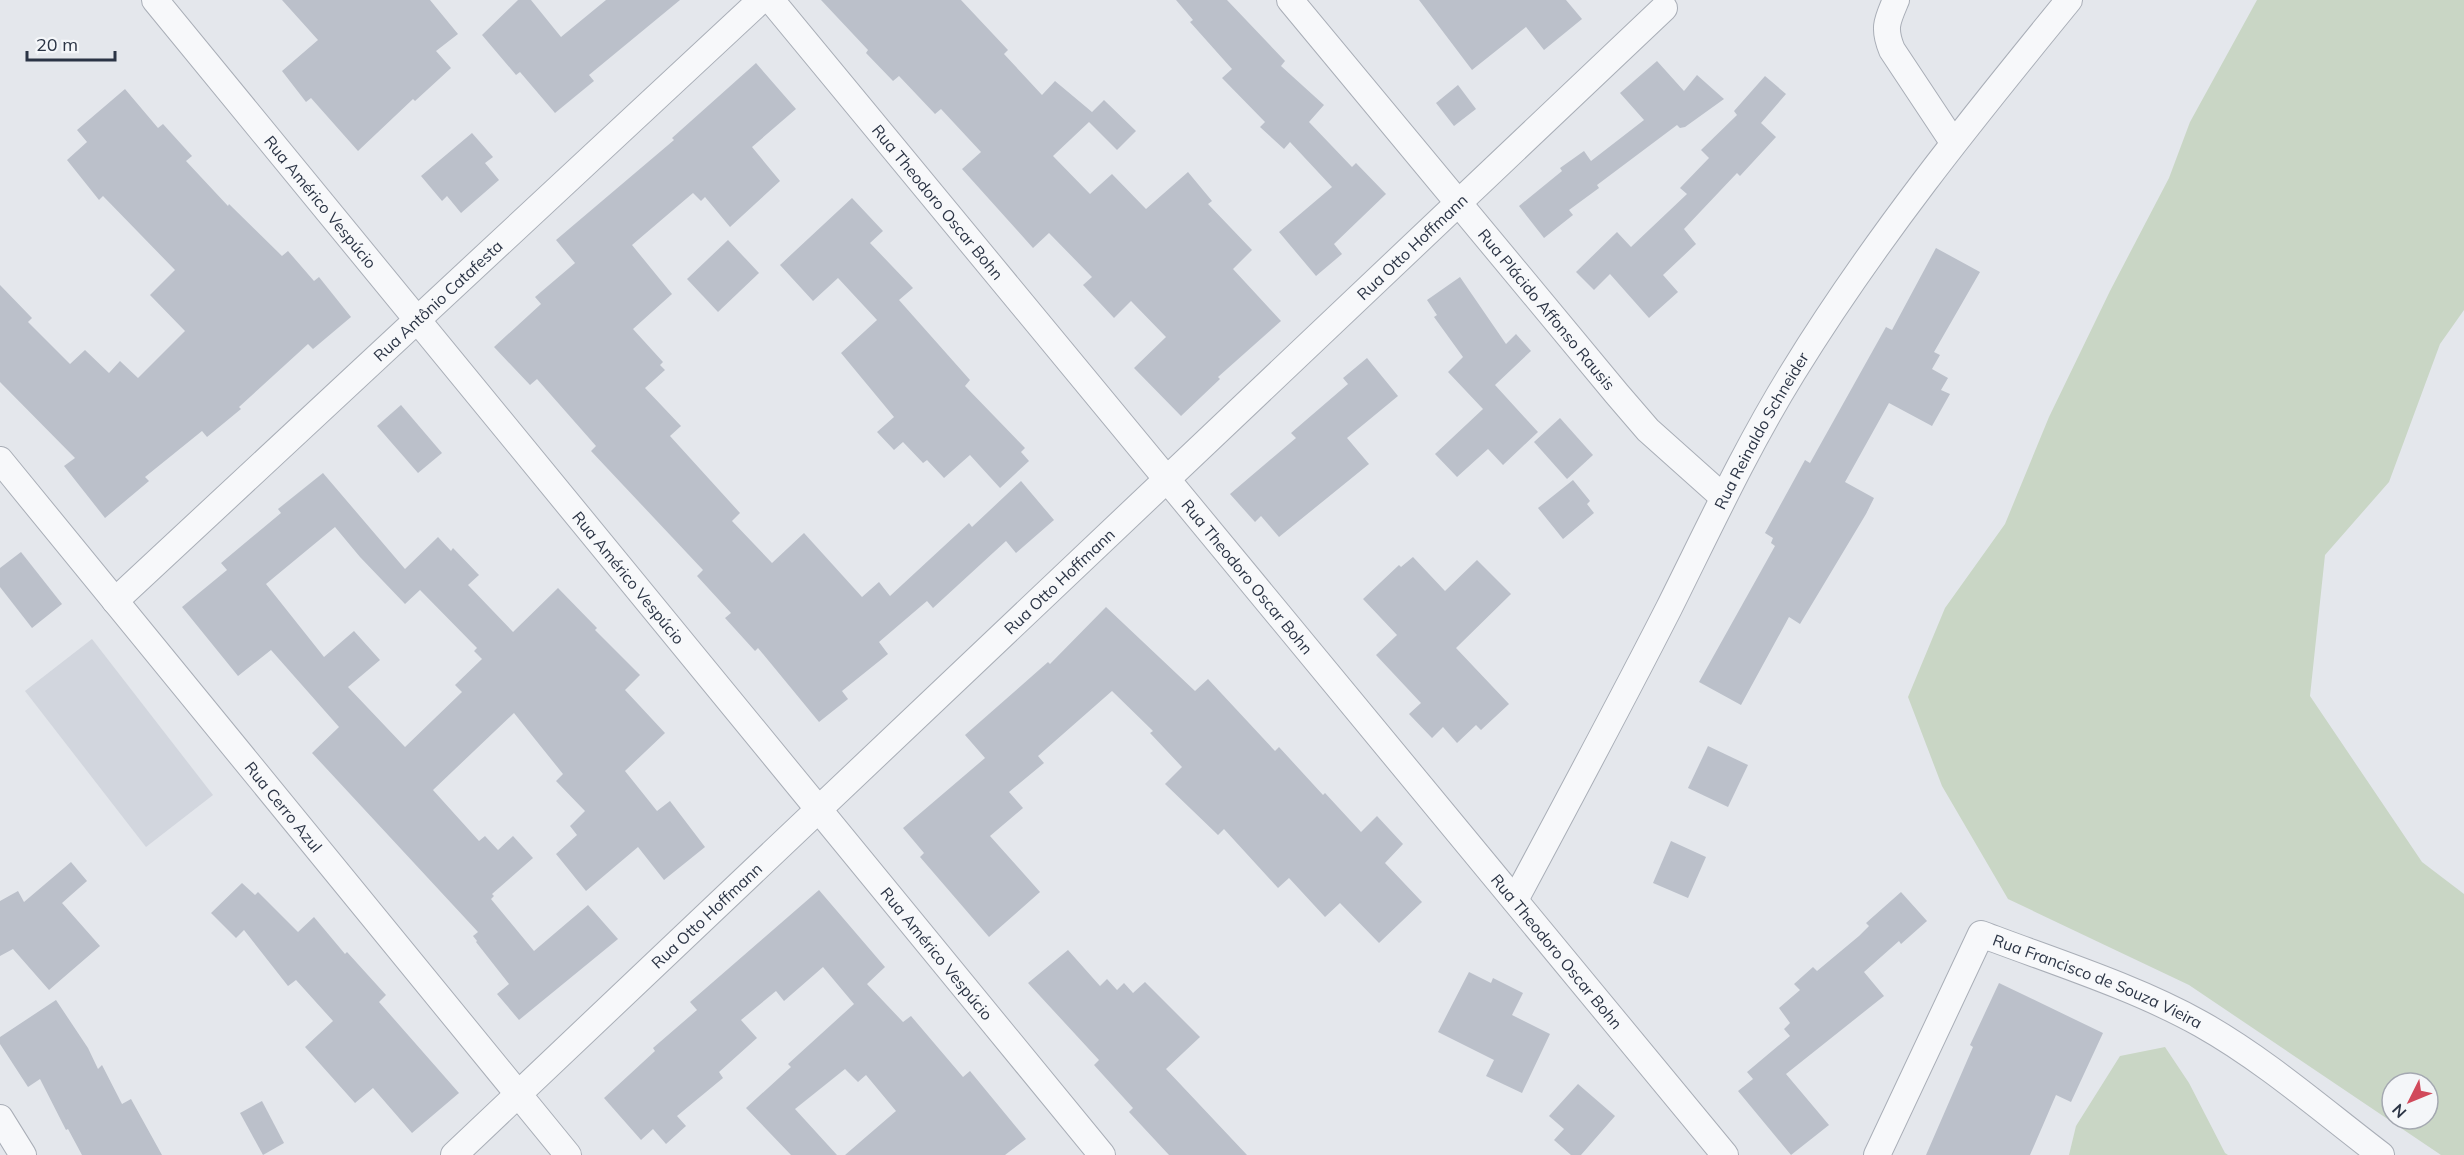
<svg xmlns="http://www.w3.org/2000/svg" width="2464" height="1155" font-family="Mulish,sans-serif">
<rect width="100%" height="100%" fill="#e4e7ec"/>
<!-- built -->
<polygon fill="#d2d6de" points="92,639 213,795 146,847 25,691"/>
<!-- green -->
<g fill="#c9d6c5" fill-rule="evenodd">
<path d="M2257,0H2464V310L2440,344L2389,482L2325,555L2310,696L2422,862L2464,894V1155H2441L2189,985L2008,899L1942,786L1908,697L1945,608L2005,524L2049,417L2110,291L2169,178L2190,122ZM2392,1083H2428V1119H2392Z"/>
<polygon points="2165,1047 2189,1083 2225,1153 2228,1155 2069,1155 2076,1126 2120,1056"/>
</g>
<!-- building -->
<g fill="#bbc0ca" fill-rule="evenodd">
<polygon points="282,0 430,0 458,34 436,51 451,68 415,101 413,99 358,151 311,98 306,102 282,71 318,40"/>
<polygon points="518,0 531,0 561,37 606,0 680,0 589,75 594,81 555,113 520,72 516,75 482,35"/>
<polygon points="821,0 961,0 1008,50 1004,54 1042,95 1055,81 1092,112 1104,100 1136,131 1117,150 1089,122 1053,156 1090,194 1112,174 1146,209 1188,172 1212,201 1208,204 1252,250 1233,269 1281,321 1218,377 1220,379 1181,416 1134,368 1166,337 1131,301 1114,318 1083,285 1092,277 1049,233 1033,248 962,169 981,152 941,109 935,114 899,76 893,81 866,53 868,50"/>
<polygon points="1176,0 1227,0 1285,61 1281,66 1324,105 1309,122 1352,167 1356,163 1386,194 1334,244 1342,254 1316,276 1279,232 1332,187 1290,142 1284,149 1260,127 1265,122 1222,78 1232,69 1190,22 1193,20"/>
<polygon points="1419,0 1566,0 1582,19 1544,50 1526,27 1472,70"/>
<polygon points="1657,61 1684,91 1697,75 1724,99 1685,127 1680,128 1677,125 1597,185 1599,188 1569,210 1573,215 1544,238 1519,206 1562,171 1560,168 1584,151 1591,161 1644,120 1620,93"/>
<polygon points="756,63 796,109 752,147 780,181 730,227 705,197 701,201 693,193 632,245 672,294 633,329 663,362 660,365 665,370 645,388 681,426 670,436 740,513 732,521 772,563 804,533 862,597 879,582 890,596 969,523 972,527 1021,481 1054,520 1016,553 1006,541 933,608 927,601 879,642 888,654 842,691 848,699 819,722 758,648 755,651 725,618 731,613 697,576 703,570 591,451 596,446 537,379 530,385 494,347 541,304 535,297 575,263 556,240 674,140 672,138"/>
<polygon points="1765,76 1786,94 1761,123 1776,137 1740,176 1737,173 1684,229 1696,244 1663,275 1678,292 1649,318 1610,274 1594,290 1576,272 1617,232 1631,247 1687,194 1680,188 1709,158 1701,150 1737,115 1734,111"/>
<polygon points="1458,85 1476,109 1454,126 1436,103"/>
<polygon points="125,89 158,128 163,124 192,156 186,161 228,206 229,204 282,256 288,251 314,281 319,277 351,317 313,349 308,344 239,407 241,409 207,437 202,431 145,477 149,481 105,518 64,466 75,458 0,382 0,285 32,318 28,322 70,364 85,350 109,373 120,361 138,378 185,331 150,295 175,270 103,196 99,200 67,160 87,142 77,130"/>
<polygon points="472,133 493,157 485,163 499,180 461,213 447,196 442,201 421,176"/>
<polygon points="852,198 883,231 870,243 913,288 899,300 970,380 965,386 1025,448 1021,452 1029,461 1000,488 970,455 944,478 927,460 923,463 903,442 894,450 877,432 894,417 841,353 877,320 838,278 813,301 780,265"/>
<polygon points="728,240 759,273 718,312 687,279"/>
<polygon points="1936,248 1980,272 1934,352 1940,355 1932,369 1948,378 1941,390 1950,394 1932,426 1889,403 1845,482 1874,498 1866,514 1800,624 1789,617 1741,705 1699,682 1775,546 1771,543 1773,538 1765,533 1805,460 1810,463 1886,327 1892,330"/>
<polygon points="1460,277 1506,344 1516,334 1531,351 1495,385 1538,432 1503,465 1488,449 1457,477 1435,454 1483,409 1448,372 1463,357 1434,317 1437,315 1427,300"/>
<polygon points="1367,358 1398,396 1347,438 1369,464 1279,537 1261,516 1255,522 1230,494 1296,438 1291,433 1348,384 1343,378"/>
<polygon points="401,405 442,453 418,473 377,426"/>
<polygon points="1560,418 1593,455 1567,479 1534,442"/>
<path d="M323,473L405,569L438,537L451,551L453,548L479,575L468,585L513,632L558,588L597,628L595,630L640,675L625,690L665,733L625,771L657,811L670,801L705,847L664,880L638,847L586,891L556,854L577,835L570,826L585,811L556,781L563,774L514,713L433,790L479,841L485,836L498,850L513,836L533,858L492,894L494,896L491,899L534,951L588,905L618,939L519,1020L497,994L509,984L476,942L477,941L473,936L478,932L312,753L339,727L271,650L238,676L182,607L227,570L221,563L281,513L278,509ZM335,527L360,557L405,604L420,590L477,648L474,651L482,659L455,685L462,692L405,747L348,687L380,660L354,631L324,657L266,584Z"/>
<polygon points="1573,480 1590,501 1587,504 1594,513 1563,539 1538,508"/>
<polygon points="21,552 62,604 32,628 0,587 0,568"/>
<polygon points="1413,557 1445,591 1477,560 1511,594 1456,648 1509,704 1481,730 1476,725 1457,743 1443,727 1432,738 1409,714 1421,703 1376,655 1397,635 1363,599 1399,565 1401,567"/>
<polygon points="1106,607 1195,691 1208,679 1275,751 1279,747 1323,795 1325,793 1361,832 1377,816 1403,844 1385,863 1422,902 1379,943 1340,903 1325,917 1289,878 1278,888 1224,829 1218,835 1165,784 1182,767 1150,733 1153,731 1112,691 1038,756 1044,763 1009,792 1023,808 990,836 1040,892 989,937 920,857 924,853 903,828 985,758 965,735 1048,662 1050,664"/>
<polygon points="1708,746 1748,765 1728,807 1688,788"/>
<polygon points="1671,841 1706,857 1688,898 1653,883"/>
<polygon points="71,862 87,881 62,903 100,946 49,990 13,949 0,956 0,901 18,891 24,902"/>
<polygon points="242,883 255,895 258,892 298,932 314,917 345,954 347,952 386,995 379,1002 459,1093 412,1133 373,1088 355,1103 305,1047 333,1021 296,980 288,986 244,930 236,938 211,913"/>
<polygon points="819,890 885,967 867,984 903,1022 911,1016 963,1077 970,1071 1026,1139 1005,1155 845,1155 896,1111 866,1075 858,1082 845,1069 795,1109 837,1155 791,1155 746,1108 791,1067 788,1064 854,1004 823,967 784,1001 776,991 741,1020 757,1038 719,1072 723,1078 677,1116 686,1126 666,1144 653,1129 641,1140 604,1098 655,1051 653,1048 697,1010 690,1002"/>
<polygon points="1901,892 1927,921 1901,944 1899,941 1864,972 1884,996 1786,1074 1829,1125 1791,1155 1738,1091 1753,1079 1747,1072 1790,1036 1784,1029 1790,1023 1779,1008 1800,990 1794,984 1813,967 1817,971 1859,936 1869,926 1866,923"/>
<polygon points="1068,950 1100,986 1107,979 1117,990 1124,983 1133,993 1145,982 1200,1037 1166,1069 1247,1155 1169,1155 1129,1112 1133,1108 1094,1065 1099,1060 1028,983"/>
<polygon points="1469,972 1491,983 1493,978 1523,993 1512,1015 1550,1034 1522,1093 1486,1076 1494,1060 1438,1032"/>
<polygon points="1999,983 2103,1033 2071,1102 2056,1095 2030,1155 1926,1155 1973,1047 1970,1045"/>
<polygon points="56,1000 88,1048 98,1069 102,1065 122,1104 131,1099 162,1155 82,1155 68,1129 66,1130 40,1079 28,1087 0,1044 0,1037"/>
<polygon points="1578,1084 1615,1116 1581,1155 1571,1155 1554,1140 1564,1129 1549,1116"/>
<polygon points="262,1101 284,1143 263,1155 240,1113"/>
</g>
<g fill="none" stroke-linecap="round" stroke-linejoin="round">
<!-- street casing -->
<g stroke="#a9aeb7" stroke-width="28">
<g id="street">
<path id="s1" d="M155,0L1102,1155"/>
<path id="s2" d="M771,0L1725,1155"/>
<path id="s3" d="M1290,0L1617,394L1648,430L1723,497"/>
<path d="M1896,0C1887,21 1883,28 1892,50L1953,142"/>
<path id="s4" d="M0,460L568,1155"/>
<path id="s5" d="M115,601L761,0"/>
<path id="s6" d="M1515,900C1567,803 1619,706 1669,608C1709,528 1746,448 1793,372C1874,240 1971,120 2069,0"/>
<polyline points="0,1118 23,1155"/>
<path id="s7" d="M454,1155L1664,8"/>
<path id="s8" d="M1877,1155L1981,934C2052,961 2135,987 2201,1024C2265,1060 2322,1110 2381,1155"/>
</g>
</g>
<!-- street -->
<use href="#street" stroke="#f7f8fa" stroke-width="26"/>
</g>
<g text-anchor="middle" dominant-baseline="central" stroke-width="6" stroke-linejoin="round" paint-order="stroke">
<!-- street labels -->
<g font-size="16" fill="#2b3445" stroke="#f4f6f9">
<text stroke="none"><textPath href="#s1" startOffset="261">Rua Américo Vespúcio</textPath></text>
<text stroke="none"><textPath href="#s2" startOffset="262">Rua Theodoro Oscar Bohn</textPath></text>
<text stroke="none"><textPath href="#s7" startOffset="1320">Rua Otto Hoffmann</textPath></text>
<text stroke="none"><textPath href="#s5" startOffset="441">Rua Antônio Catafesta</textPath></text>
<text stroke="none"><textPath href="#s3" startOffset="402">Rua Plácido Affonso Rausis</textPath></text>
<text stroke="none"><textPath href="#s6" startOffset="530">Rua Reinaldo Schneider</textPath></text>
<text stroke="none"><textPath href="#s2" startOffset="748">Rua Theodoro Oscar Bohn</textPath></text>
<text stroke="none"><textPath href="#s1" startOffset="747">Rua Américo Vespúcio</textPath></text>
<text stroke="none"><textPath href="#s7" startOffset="834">Rua Otto Hoffmann</textPath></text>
<text stroke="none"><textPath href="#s4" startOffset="448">Rua Cerro Azul</textPath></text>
<text stroke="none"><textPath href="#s7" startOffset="348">Rua Otto Hoffmann</textPath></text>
<text stroke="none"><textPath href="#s2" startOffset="1234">Rua Theodoro Oscar Bohn</textPath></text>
<text stroke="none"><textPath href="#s1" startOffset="1233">Rua Américo Vespúcio</textPath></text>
<text stroke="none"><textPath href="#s8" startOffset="370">Rua Francisco de Souza Vieira</textPath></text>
</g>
</g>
<!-- north arrow -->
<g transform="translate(2410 1101) rotate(227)"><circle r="28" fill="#f4f6f9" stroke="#a4a8b1" stroke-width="1.5"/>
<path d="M0-4.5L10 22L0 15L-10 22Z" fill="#d1495b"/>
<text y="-9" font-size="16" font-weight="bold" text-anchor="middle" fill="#2b3445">N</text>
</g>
<!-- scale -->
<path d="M27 51v9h88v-9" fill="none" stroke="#2b3445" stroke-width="3"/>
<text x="36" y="51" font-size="18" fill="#2b3445" stroke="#f4f6f9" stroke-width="4.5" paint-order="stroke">20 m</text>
</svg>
